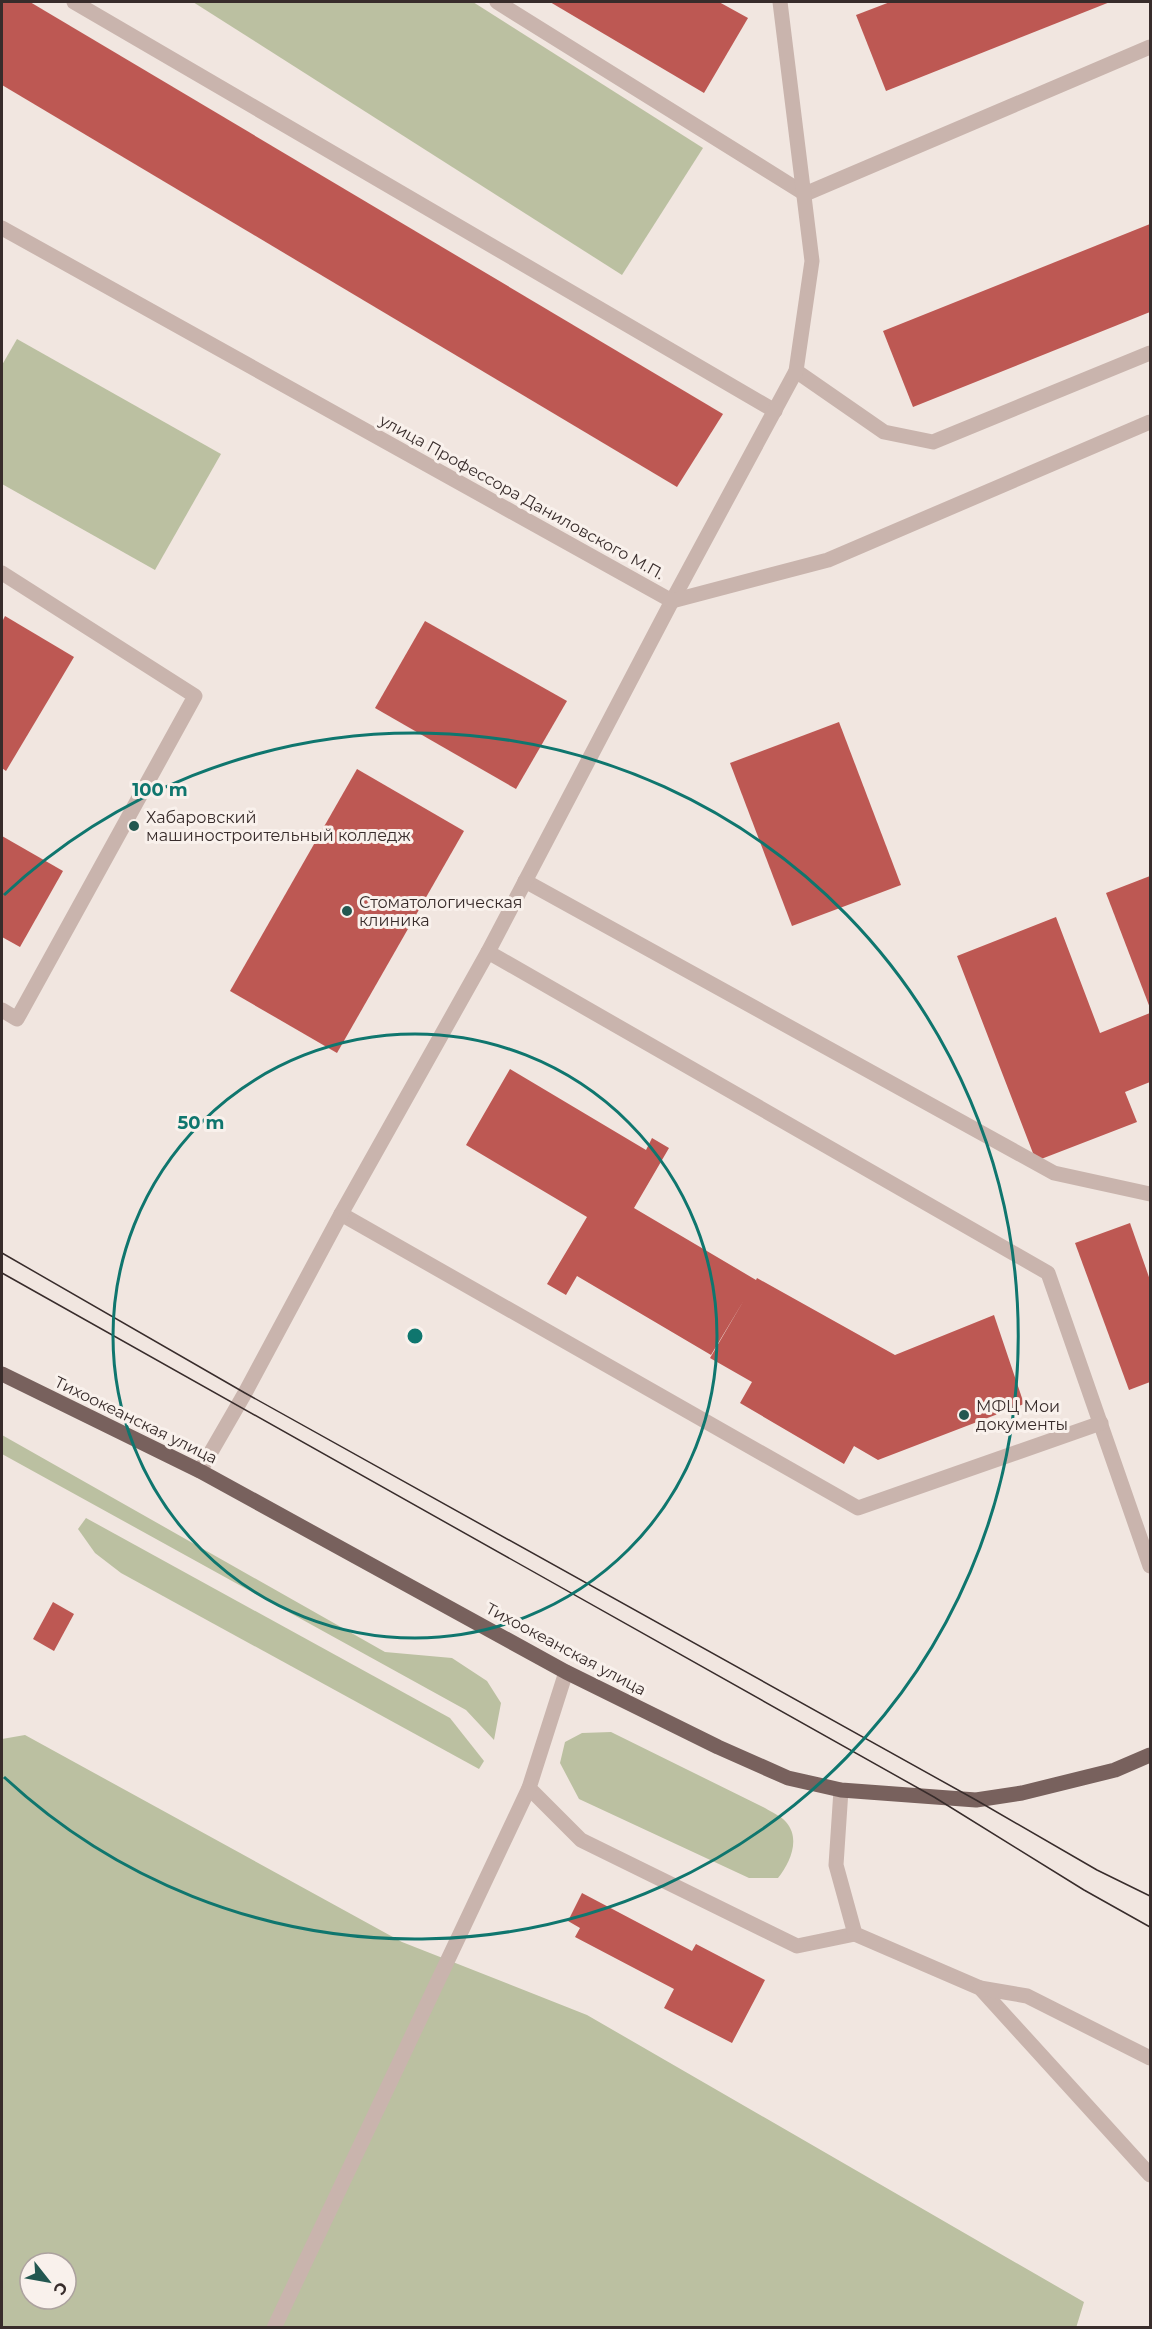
<svg xmlns="http://www.w3.org/2000/svg" width="1152" height="2329" font-family="Montserrat,sans-serif">
<rect width="100%" height="100%" fill="#f1e6e0"/>
<!-- green -->
<g fill="#bbc0a1" fill-rule="evenodd">
<polygon points="193,2 473,2 703,148 622,275"/>
<polygon points="17,339 221,454 155,570 2,484 2,365"/>
<polygon points="2,1435 385,1652 452,1658 487,1681 501,1703 494,1740 466,1710 2,1454"/>
<polygon points="86,1518 450,1718 484,1761 479,1769 121,1573 95,1553 78,1529"/>
<path d="M611,1732L765,1808C771,1812 781,1816 786,1822C801,1839 790,1863 778,1878H749L579,1799L560,1763L565,1742L582,1733Z"/>
<path d="M25,1735L402,1942L587,2015L1084,2302L1076,2328H2V1739ZM30,2263H66V2299H30Z"/>
</g>
<!-- building -->
<g fill="#bd5853">
<polygon points="2,2 30,2 723,414 677,487 2,85"/>
<polygon points="550,2 719,2 748,18 704,93"/>
<polygon points="890,2 1110,2 886,91 856,15"/>
<polygon points="1150,224 1150,312 913,407 883,331"/>
<polygon points="5,616 74,657 6,771 2,768 2,622"/>
<polygon points="425,621 567,701 516,789 375,708"/>
<polygon points="839,722 901,885 792,926 730,763"/>
<polygon points="357,769 464,831 337,1053 230,991"/>
<polygon points="2,836 63,871 20,947 2,937"/>
<polygon points="1150,876 1150,1008 1106,893"/>
<polygon points="1056,917 1100,1033 1150,1013 1150,1082 1125,1092 1137,1122 1036,1161 957,956"/>
<polygon points="510,1069 646,1150 652,1138 669,1148 634,1208 756,1280 757,1278 895,1355 994,1315 1024,1404 878,1460 854,1446 844,1464 740,1403 752,1382 710,1358 744,1300 711,1355 577,1276 566,1295 547,1284 587,1217 466,1145"/>
<polygon points="1130,1223 1150,1280 1150,1382 1129,1390 1075,1243"/>
<polygon points="53,1602 74,1614 54,1651 33,1639"/>
<polygon points="582,1893 692,1951 696,1944 765,1980 732,2043 664,2008 674,1989 575,1937 580,1928 568,1921"/>
</g>
<g fill="none" stroke-linecap="round" stroke-linejoin="round">
<!-- service -->
<g stroke="#c9b4ad" stroke-width="15">
<polyline points="74,2 775,411"/>
<polyline points="497,2 805,194 1150,47"/>
<polyline points="796,371 884,432 933,442 1150,353"/>
<polyline points="2,573 195,696 17,1019 2,1010"/>
<polyline points="525,881 1054,1173 1150,1194"/>
<polyline points="488,952 1048,1273 1150,1566"/>
<polyline points="341,1214 858,1508 1101,1423"/>
<polyline points="200,1471 245,1393 341,1214 488,952 672,601 796,371 812,261 780,2"/>
<polyline points="566,1672 529,1788 581,1840 797,1946 855,1934"/>
<polyline points="841,1790 836,1865 855,1934 980,1988 1150,2175"/>
<polyline points="980,1988 1027,1996 1150,2058"/>
<polyline points="274,2328 529,1788"/>
</g>
<!-- minor -->
<polyline stroke="#c9b4ad" stroke-width="15" points="2,228 672,601 828,560 1150,422"/>
<!-- primary -->
<polyline stroke="#78615d" stroke-width="15" points="2,1374 200,1471 566,1672 718,1747 788,1778 841,1790 976,1800 1022,1793 1115,1770 1150,1755"/>
<!-- tram -->
<g stroke="#382c2b" stroke-width="1.5">
<polyline points="2,1253 245,1393 976,1800 1097,1870 1150,1896"/>
<polyline points="2,1273 934,1797 1084,1890 1150,1927"/>
</g>
</g>
<!-- distance rings -->
<g fill="none" stroke="#0f766e" stroke-width="3">
<circle cx="415" cy="1336" r="302"/>
<path d="M4 895A603 603 0 1 1 4 1777"/>
</g>
<!-- markers -->
<g fill="#235750" stroke="#f9f1ec" stroke-width="2">
<circle cx="134" cy="826" r="6"/>
<circle cx="347" cy="911" r="6"/>
<circle cx="964" cy="1415" r="6"/>
</g>
<g text-anchor="middle" dominant-baseline="central" stroke-width="6" stroke-linejoin="round" paint-order="stroke">
<!-- street labels -->
<g font-size="16" fill="#382c2b" stroke="#f9f1ec">
<text transform="translate(522 497) rotate(29)">улица Профессора Даниловского М.П.</text>
<text transform="translate(136 1420) rotate(26)">Тихоокеанская улица</text>
<text transform="translate(566 1649) rotate(28)">Тихоокеанская улица</text>
</g>
<!-- poi labels -->
<g font-size="16" fill="#382c2b" stroke="#f9f1ec" text-anchor="start">
<text x="146" y="817">Хабаровский<tspan x="146" dy="18">машиностроительный колледж</tspan></text>
<text x="359" y="902">Стоматологическая<tspan x="359" dy="18">клиника</tspan></text>
<text x="976" y="1406">МФЦ Мои<tspan x="976" dy="18">документы</tspan></text>
</g>
</g>
<circle cx="415" cy="1336" r="9" fill="#0f766e" stroke="#f9f1ec" stroke-width="3"/>
<g font-size="18" text-anchor="middle" font-weight="bold" fill="#0f766e" stroke="#f9f1ec" stroke-width="6" stroke-linejoin="round" paint-order="stroke">
<text x="160" y="796">100 m</text>
<text x="201" y="1129">50 m</text>
</g>
<!-- border -->
<rect width="1152" height="2329" fill="none" stroke="#382c2b" stroke-width="6"/>
<!-- north arrow -->
<g transform="translate(48 2281) rotate(121)"><circle r="28" fill="#f9f1ec" stroke="#aca29f" stroke-width="1.5"/>
<path d="M0-4.5L10 22L0 15L-10 22Z" fill="#235750"/>
<text y="-9" font-size="16" font-weight="bold" text-anchor="middle" fill="#382c2b">С</text>
</g>
</svg>
